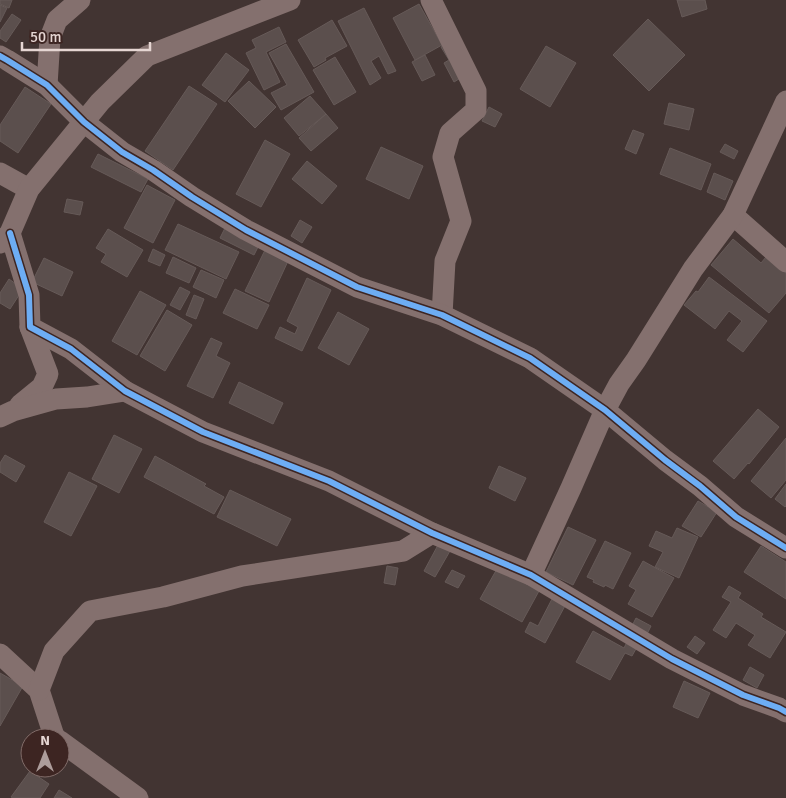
<svg xmlns="http://www.w3.org/2000/svg" width="786" height="798" font-family="Signika,sans-serif">
<rect width="100%" height="100%" fill="#423432"/>
<!-- building -->
<g fill="#5b4f4d" stroke="#665a58">
<polygon points="0,0 12,0 9,8 0,4"/>
<polygon points="677,0 705,0 707,9 682,17"/>
<polygon points="419,4 442,45 415,60 393,18"/>
<polygon points="0,5 7,8 0,22"/>
<polygon points="364,8 396,71 388,74 379,56 371,61 381,78 370,85 338,21"/>
<polygon points="12,14 21,20 6,42 0,38 0,31"/>
<polygon points="648,19 685,55 649,91 613,55"/>
<polygon points="332,20 347,46 325,58 326,60 314,67 298,40"/>
<polygon points="279,27 286,42 266,52 280,82 264,90 246,53 256,48 252,40"/>
<polygon points="449,42 467,74 454,82 444,63 449,60 441,47"/>
<polygon points="286,44 314,92 281,110 271,93 287,85 269,53"/>
<polygon points="546,46 576,63 550,107 520,89"/>
<polygon points="226,53 249,70 225,102 202,85"/>
<polygon points="425,55 435,75 422,81 412,62"/>
<polygon points="335,57 356,92 334,105 313,70"/>
<polygon points="249,81 276,107 255,128 228,101"/>
<polygon points="189,86 217,104 173,170 145,151"/>
<polygon points="25,87 51,104 18,153 0,141 0,125"/>
<polygon points="310,96 326,114 299,136 284,118"/>
<polygon points="669,103 694,109 689,130 664,124"/>
<polygon points="489,107 502,114 495,127 482,121"/>
<polygon points="326,114 338,128 311,151 299,138"/>
<polygon points="633,130 644,134 636,154 625,149"/>
<polygon points="265,140 290,154 261,207 236,194"/>
<polygon points="725,144 738,151 734,159 720,152"/>
<polygon points="381,147 423,166 409,199 366,179"/>
<polygon points="670,148 711,164 701,190 660,174"/>
<polygon points="98,154 148,179 141,192 91,167"/>
<polygon points="307,161 337,186 322,204 292,179"/>
<polygon points="714,173 733,181 725,200 707,192"/>
<polygon points="147,185 175,200 153,243 124,228"/>
<polygon points="67,199 83,202 80,215 64,212"/>
<polygon points="300,220 312,227 302,243 291,236"/>
<polygon points="178,224 239,252 226,279 165,250"/>
<polygon points="226,226 260,243 254,255 220,238"/>
<polygon points="108,229 143,250 127,277 101,262 106,254 96,248"/>
<polygon points="733,239 761,263 766,257 786,273 786,293 769,313 711,265"/>
<polygon points="266,248 289,259 269,302 245,291"/>
<polygon points="153,249 165,255 160,266 148,261"/>
<polygon points="173,257 196,268 189,283 166,273"/>
<polygon points="44,258 73,272 62,296 32,282"/>
<polygon points="201,270 224,280 216,298 193,287"/>
<polygon points="709,277 767,321 743,352 727,340 742,321 729,311 715,329 684,305 696,291 698,292"/>
<polygon points="307,278 331,290 302,351 275,338 280,327 295,334 298,327 287,321"/>
<polygon points="9,279 23,289 10,309 0,303 0,293"/>
<polygon points="180,287 190,292 180,310 170,305"/>
<polygon points="235,289 269,305 257,329 223,313"/>
<polygon points="140,291 166,305 137,355 112,341"/>
<polygon points="194,295 204,299 196,319 186,315"/>
<polygon points="167,310 192,325 165,371 140,356"/>
<polygon points="338,312 369,329 349,365 318,348"/>
<polygon points="211,338 222,343 216,356 230,363 213,398 187,386"/>
<polygon points="239,382 283,403 273,424 229,403"/>
<polygon points="758,409 779,427 749,464 748,463 734,479 713,461"/>
<polygon points="114,435 142,449 119,493 92,479"/>
<polygon points="786,438 786,480 771,498 751,481"/>
<polygon points="5,455 25,466 16,482 0,472 0,463"/>
<polygon points="155,456 206,484 204,486 224,497 214,514 144,477"/>
<polygon points="499,466 526,478 515,501 489,488"/>
<polygon points="69,472 97,486 71,536 44,522"/>
<polygon points="786,484 786,506 785,507 775,499"/>
<polygon points="230,490 291,519 277,546 217,517"/>
<polygon points="698,501 717,512 701,537 682,526"/>
<polygon points="568,527 596,540 573,585 546,572"/>
<polygon points="677,528 698,537 679,578 655,567 663,552 649,546 656,531 672,538"/>
<polygon points="605,541 631,553 613,589 605,585 604,587 593,582 594,580 587,577"/>
<polygon points="438,545 450,551 435,577 424,571"/>
<polygon points="761,546 786,562 786,599 744,572"/>
<polygon points="643,561 674,578 652,617 628,604 636,590 629,586"/>
<polygon points="387,566 398,568 395,585 384,583"/>
<polygon points="498,567 539,591 522,622 480,599"/>
<polygon points="452,570 465,576 458,588 445,582"/>
<polygon points="729,586 741,593 738,598 763,614 761,617 786,632 770,658 748,645 755,635 736,623 726,638 713,630 731,602 722,597"/>
<polygon points="553,597 566,604 545,643 525,632 530,622 538,626"/>
<polygon points="636,618 651,626 646,636 631,628"/>
<polygon points="593,631 624,648 627,642 637,647 632,656 625,653 610,680 576,662"/>
<polygon points="695,636 705,643 697,654 687,647"/>
<polygon points="750,667 764,675 757,688 743,680"/>
<polygon points="0,673 23,686 0,726"/>
<polygon points="684,681 710,693 698,718 673,707"/>
<polygon points="30,771 49,784 40,798 13,798 11,797"/>
<polygon points="59,790 72,798 54,798"/>
</g>
<g fill="none" stroke-linecap="round" stroke-linejoin="round">
<!-- minor -->
<g stroke="#84706e" stroke-width="21">
<polyline points="431,0 476,91 476,110 450,133 443,157 461,221 445,261 442,315"/>
<polyline points="0,56 7,60 47,85 84,122 122,152 153,170 192,197 246,230 357,287 442,315 530,358 605,410 665,460 700,486 736,517 786,548"/>
<polyline points="47,85 50,38 57,20 80,0"/>
<polyline points="0,173 29,189"/>
<polyline points="733,215 786,262"/>
<polyline points="10,233 29,295 30,327 71,349 125,391 203,432 329,481 432,533 531,575 672,659 743,695 779,708 786,712"/>
<polyline points="1,243 10,233 29,189 100,102 147,56 290,0"/>
<polyline points="20,405 42,387 48,374 30,327"/>
<polyline points="0,417 13,411 56,399 87,397 125,391"/>
<polyline points="531,575 571,488 605,410 619,384 636,360 693,269 733,215 786,101"/>
<polyline points="0,654 39,690 54,736 56,738"/>
<polyline points="39,690 54,651 90,611 163,597 242,576 403,551 432,533"/>
<polyline points="60,741 138,798"/>
</g>
<!-- cycleway casing -->
<g stroke="#3d2522" stroke-width="9">
<g id="cycleway">
<polyline points="0,56 7,60 47,85 84,122 122,152 153,170 192,197 246,230 357,287 442,315 530,358 605,410 665,460 700,486 736,517 786,548"/>
<polyline points="10,233 29,295 30,327 71,349 125,391 203,432 329,481 432,533 531,575 672,659 743,695 779,708 786,712"/>
</g>
</g>
<!-- cycleway -->
<use href="#cycleway" stroke="#6dadf4" stroke-width="6"/>
</g>
<!-- north arrow -->
<g transform="translate(45 753)"><circle r="24" fill="#3d2522" stroke="#816c69"/>
<path d="M0-4L9 19L0 12L-9 19Z" fill="#ad9d9b"/>
<text y="-8" font-size="14" font-weight="bold" text-anchor="middle" fill="#e6d6d3">N</text>
</g>
<!-- scale -->
<path d="M22 42v8h128v-8" fill="none" stroke="#e6d6d3" stroke-width="2.5"/>
<text x="30" y="42" font-size="15" fill="#e6d6d3" stroke="#3d2522" stroke-width="4" paint-order="stroke">50 m</text>
</svg>
